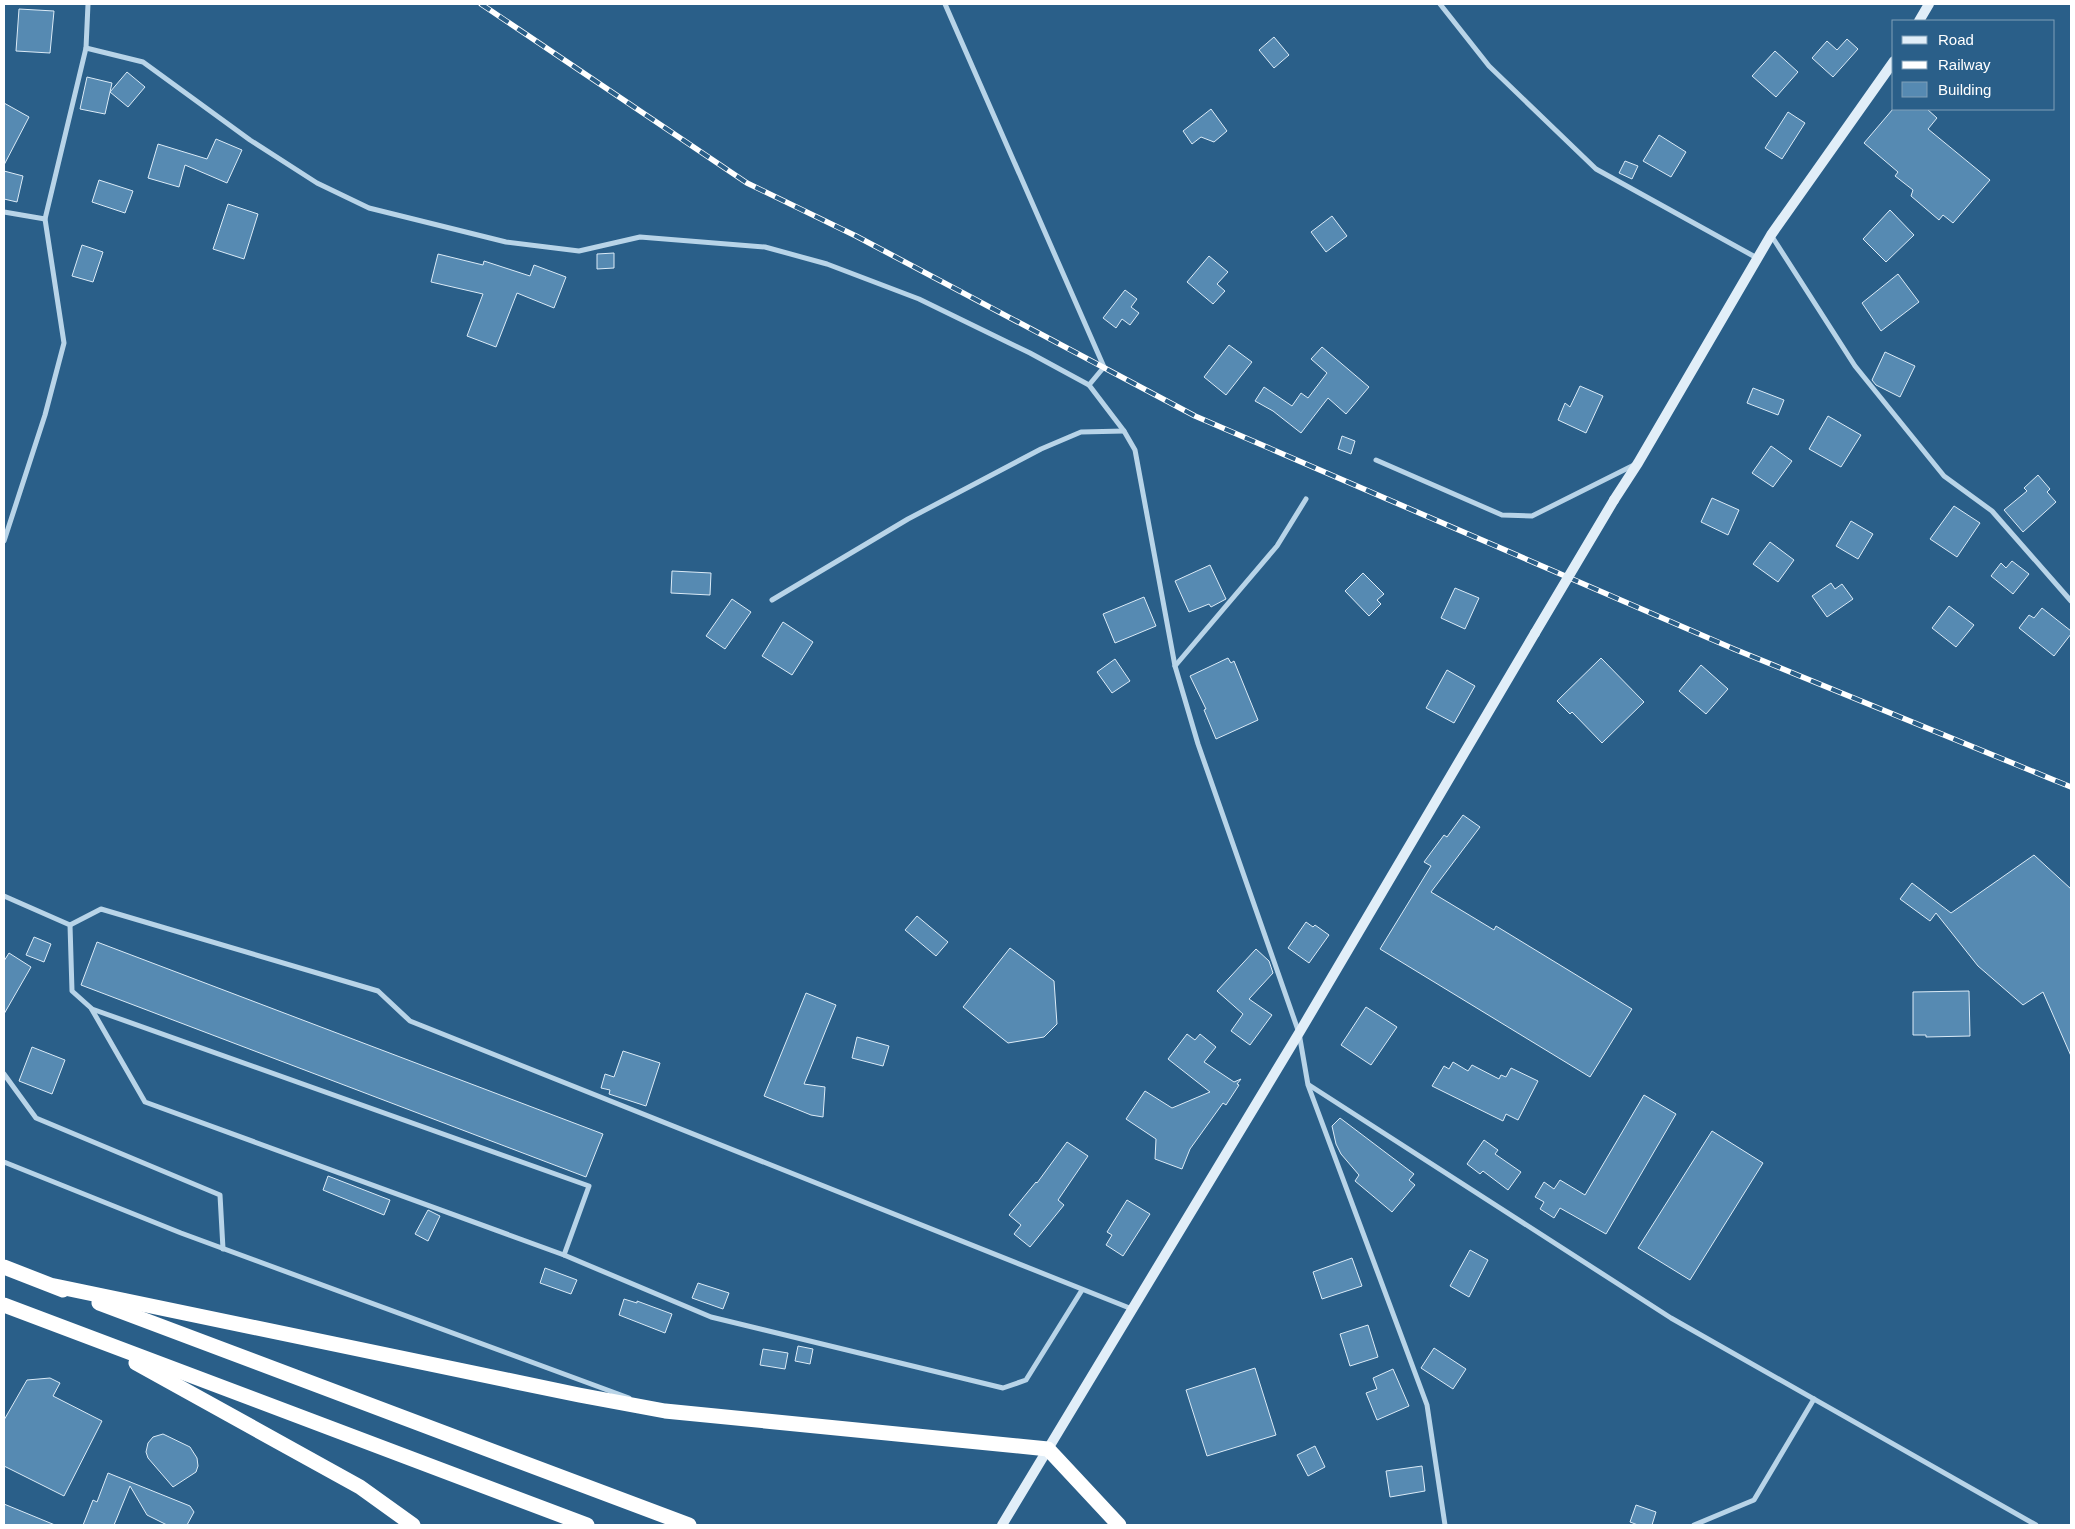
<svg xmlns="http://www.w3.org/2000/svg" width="2075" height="1529" font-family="Arial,sans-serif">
<rect width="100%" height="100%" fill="#2a5f89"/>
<!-- building -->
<g fill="#568ab2" stroke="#dbebf7">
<polygon points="19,9 54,11 50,53 16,51"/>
<polygon points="1274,37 1289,55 1274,68 1259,50"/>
<polygon points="1847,39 1858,49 1833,77 1812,58 1827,41 1837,50"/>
<polygon points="1775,51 1798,72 1776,97 1752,76"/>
<polygon points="127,72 145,87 128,107 110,92"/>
<polygon points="87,77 112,83 105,114 80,109"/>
<polygon points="4,103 29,117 4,165"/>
<polygon points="1211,109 1227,131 1214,142 1201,137 1192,144 1183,131"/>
<polygon points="1893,109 1927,109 1937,118 1928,129 1990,180 1953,223 1943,215 1939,220 1911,196 1913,190 1895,176 1898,172 1864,143"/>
<polygon points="1788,112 1805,123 1782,159 1765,148"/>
<polygon points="1659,135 1686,152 1671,177 1643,161"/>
<polygon points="216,139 242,150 227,183 185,165 179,187 148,178 158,144 207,159"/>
<polygon points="1625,161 1638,166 1632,179 1619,173"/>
<polygon points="4,171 23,176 17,202 4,199"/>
<polygon points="99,180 133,191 125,213 92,202"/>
<polygon points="228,204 258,214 244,259 213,249"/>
<polygon points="1890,210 1914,235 1886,262 1863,239"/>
<polygon points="1332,216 1347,236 1326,252 1311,232"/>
<polygon points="82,245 103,252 93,282 72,276"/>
<polygon points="614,253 614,268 597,269 597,254"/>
<polygon points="438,254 483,265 484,261 530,276 534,265 566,277 554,308 517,293 496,347 467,336 483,294 431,282"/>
<polygon points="1209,256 1228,272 1217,284 1225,291 1213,304 1187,282"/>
<polygon points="1898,274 1919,302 1881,331 1862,303"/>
<polygon points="1125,290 1137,299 1131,307 1139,313 1130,325 1122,319 1116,328 1103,318"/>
<polygon points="1229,345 1252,362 1226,395 1204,377"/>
<polygon points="1322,347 1369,387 1346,414 1328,398 1301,433 1273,411 1255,401 1264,387 1292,406 1301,393 1308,398 1327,373 1311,359"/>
<polygon points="1885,352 1915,366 1900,397 1876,385 1872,380"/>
<polygon points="1580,386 1603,396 1586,433 1558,420 1565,403 1570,407"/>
<polygon points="1753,388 1784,400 1778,415 1747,403"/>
<polygon points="1828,416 1861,435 1841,467 1809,449"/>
<polygon points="1342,436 1355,441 1351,454 1338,449"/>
<polygon points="1771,446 1792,461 1773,487 1752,473"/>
<polygon points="2038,475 2050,489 2047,492 2056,502 2023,532 2004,510 2027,491 2024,488"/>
<polygon points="1712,498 1739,510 1728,535 1701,522"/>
<polygon points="1954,506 1980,523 1957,557 1930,539"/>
<polygon points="1851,521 1873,534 1858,559 1836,546"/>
<polygon points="1770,542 1794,560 1778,582 1753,564"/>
<polygon points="2012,561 2029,574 2013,594 1991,576 2001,563 2006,568"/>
<polygon points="1210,565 1226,599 1211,607 1209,604 1189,612 1175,581"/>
<polygon points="672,571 711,573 710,595 671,593"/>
<polygon points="1363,573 1384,594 1377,600 1381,604 1369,616 1345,591"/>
<polygon points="1831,583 1835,589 1842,584 1853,599 1827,617 1812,596"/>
<polygon points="1455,588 1479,598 1465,629 1441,618"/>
<polygon points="1144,597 1156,626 1115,643 1103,614"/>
<polygon points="732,599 751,612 725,649 706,636"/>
<polygon points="1949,606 1974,625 1956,647 1932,628"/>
<polygon points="2042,608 2071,631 2071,634 2054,656 2019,628 2029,615 2034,618"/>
<polygon points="783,622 813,642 792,675 762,656"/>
<polygon points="1228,658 1231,663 1234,661 1258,720 1216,739 1204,710 1206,709 1190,676"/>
<polygon points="1601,658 1644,702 1602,743 1572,712 1570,714 1557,701"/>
<polygon points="1115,659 1130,681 1112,693 1097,672"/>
<polygon points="1701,665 1728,689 1706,714 1679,691"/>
<polygon points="1447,670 1475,686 1454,723 1426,708"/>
<polygon points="1463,815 1480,827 1431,892 1494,930 1496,926 1632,1009 1590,1077 1380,949 1431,866 1424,862 1444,835 1447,837"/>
<polygon points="2034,855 2071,889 2071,1056 2043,992 2023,1005 1978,966 1936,913 1930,921 1900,899 1912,883 1951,913"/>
<polygon points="917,916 948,942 936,956 905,930"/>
<polygon points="1306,922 1313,927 1315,925 1329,935 1309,963 1288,948"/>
<polygon points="34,937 51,944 44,962 26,955"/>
<polygon points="97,942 603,1134 586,1177 81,985"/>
<polygon points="1010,948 1054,981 1057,1024 1044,1037 1008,1043 963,1007"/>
<polygon points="1256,949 1269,961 1273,973 1249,999 1272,1015 1250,1045 1231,1031 1243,1014 1217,991"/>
<polygon points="9,953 31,967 4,1014 4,961"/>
<polygon points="1969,991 1970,1036 1926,1037 1926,1035 1913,1035 1913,992"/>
<polygon points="806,993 836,1005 804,1084 825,1087 823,1117 811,1115 764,1096"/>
<polygon points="1366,1007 1397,1027 1371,1065 1341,1045"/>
<polygon points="1187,1034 1195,1040 1200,1034 1216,1047 1204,1062 1234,1082 1241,1079 1237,1084 1239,1085 1226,1105 1223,1103 1190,1149 1182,1169 1155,1159 1156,1139 1126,1119 1145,1091 1172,1108 1210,1092 1168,1059"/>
<polygon points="857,1037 889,1046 883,1066 852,1058"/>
<polygon points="32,1047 65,1060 52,1094 19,1081"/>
<polygon points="623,1051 660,1063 646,1106 609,1094 610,1090 601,1088 605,1074 614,1077"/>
<polygon points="1453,1062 1468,1071 1472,1065 1499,1079 1501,1075 1506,1077 1511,1068 1538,1081 1518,1120 1506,1114 1503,1121 1432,1086 1444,1066 1449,1069"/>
<polygon points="1644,1095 1676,1114 1606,1234 1560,1208 1554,1218 1540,1209 1544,1202 1535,1197 1544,1182 1554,1189 1560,1180 1585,1195"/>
<polygon points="1340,1118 1414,1174 1409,1180 1415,1185 1392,1212 1355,1181 1359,1175 1341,1154 1336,1144 1332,1126"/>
<polygon points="1712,1131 1763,1163 1690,1280 1638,1248"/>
<polygon points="1484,1140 1498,1150 1495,1154 1521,1172 1508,1190 1483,1171 1480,1174 1467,1164"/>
<polygon points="1067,1142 1088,1156 1058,1200 1064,1205 1030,1247 1014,1234 1021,1225 1009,1215 1036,1182 1037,1183"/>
<polygon points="328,1176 390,1200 384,1215 323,1190"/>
<polygon points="1127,1200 1150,1214 1123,1256 1106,1245 1112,1235 1107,1232"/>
<polygon points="428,1210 440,1216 428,1241 415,1234"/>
<polygon points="1470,1250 1488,1260 1469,1297 1450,1286"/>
<polygon points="1352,1258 1362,1286 1322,1299 1313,1272"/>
<polygon points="545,1268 577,1280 571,1294 540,1283"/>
<polygon points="698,1283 729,1293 723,1309 692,1298"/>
<polygon points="624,1299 637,1303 637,1301 672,1314 665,1333 619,1315"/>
<polygon points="1368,1325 1378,1357 1350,1366 1340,1334"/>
<polygon points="798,1346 813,1349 810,1364 795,1361"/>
<polygon points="1434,1348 1466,1369 1453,1389 1421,1368"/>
<polygon points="763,1349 788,1353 785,1369 760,1365"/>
<polygon points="1255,1368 1276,1435 1207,1456 1186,1390"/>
<polygon points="1393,1369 1409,1406 1377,1420 1366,1393 1377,1389 1373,1378"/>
<polygon points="50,1378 60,1383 53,1396 102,1421 64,1496 4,1466 4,1420 27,1380"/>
<polygon points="163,1434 190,1447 197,1458 198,1466 196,1472 173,1487 148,1458 146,1452 148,1443 153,1437"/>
<polygon points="1315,1446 1325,1467 1308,1476 1297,1455"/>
<polygon points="1422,1466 1425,1491 1390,1497 1386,1471"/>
<polygon points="108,1473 190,1506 194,1512 187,1525 167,1525 147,1515 130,1486 114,1525 83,1525 93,1500 97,1502"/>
<polygon points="4,1504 55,1525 4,1525"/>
<polygon points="1636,1505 1656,1512 1652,1525 1638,1525 1630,1522"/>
</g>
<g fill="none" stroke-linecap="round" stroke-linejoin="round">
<!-- minor -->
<g stroke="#b8d4e8" stroke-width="5">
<polyline points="945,4 1104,367 1089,385 1124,431 1135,450 1175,666 1198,744 1299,1033 1308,1085 1427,1405 1445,1525"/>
<polyline points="1440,4 1489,66 1596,169 1757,258"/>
<polyline points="86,48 143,62 250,140 317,183 369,208 506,242 579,251 640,237 765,247 827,264 919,299 1030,353 1089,385"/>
<polyline points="4,212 45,219"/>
<polyline points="1771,235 1855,366 1944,476 1992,511 2071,601"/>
<polyline points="1376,460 1502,515 1532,516 1634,465"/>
<polyline points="4,541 45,415 64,343 45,219 86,48 88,4"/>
<polyline points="772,600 908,519 1041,449 1081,432 1124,431"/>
<polyline points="1175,666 1277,546 1306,499"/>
<polyline points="4,896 70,925 72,991 91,1008 145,1102 564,1255 711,1317 1003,1388 1026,1380 1082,1290"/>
<polyline points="70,925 101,909 378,991 410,1021 1132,1309"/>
<polyline points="92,1009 589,1186 564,1255"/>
<polyline points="4,1074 36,1118 220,1195 223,1249"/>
<polyline points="1309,1085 1671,1318 2036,1525"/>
<polyline points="4,1162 181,1233 629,1398"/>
<polyline points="1694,1525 1754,1500 1814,1399"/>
</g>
<!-- secondary -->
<g stroke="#e1eef8" stroke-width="10">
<polyline points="1919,21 1929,4"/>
<polyline points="1614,500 1638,463 1771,235 1894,61"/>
<polyline points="1002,1525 1299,1033 1535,633"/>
</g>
<!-- motorway -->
<g stroke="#fff" stroke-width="15">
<polyline points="4,1267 63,1290"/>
<polyline points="55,1286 579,1395 665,1411 1048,1449 1119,1525"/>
<polyline points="99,1303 689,1525"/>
<polyline points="4,1305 587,1525"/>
<polyline points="136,1363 360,1487 413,1525"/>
</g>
<!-- rail casing -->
<g stroke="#fff" stroke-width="5.5">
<polyline id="rail" points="481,4 747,183 856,236 1195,416 1734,649 2071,787"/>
</g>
<!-- rail -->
<use href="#rail" stroke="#2a5f89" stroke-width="4" stroke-dasharray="11" stroke-linecap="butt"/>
<!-- secondary-bridge -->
<polyline stroke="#e1eef8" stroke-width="10" points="1535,633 1614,500"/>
</g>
<!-- border -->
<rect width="2075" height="1529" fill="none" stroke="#ffffff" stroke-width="10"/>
<!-- legend -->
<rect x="1892" y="20" width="162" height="90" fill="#2a5f89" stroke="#7f9fb8"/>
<rect x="1902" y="36" width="25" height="8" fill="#e1eef8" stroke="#7f9fb8"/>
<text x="1938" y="45" font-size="15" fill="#ffffff">Road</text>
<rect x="1902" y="61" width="25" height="8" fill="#ffffff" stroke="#7f9fb8"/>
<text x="1938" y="70" font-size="15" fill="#ffffff">Railway</text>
<rect x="1902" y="82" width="25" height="15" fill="#568ab2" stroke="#7f9fb8"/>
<text x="1938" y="95" font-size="15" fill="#ffffff">Building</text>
</svg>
